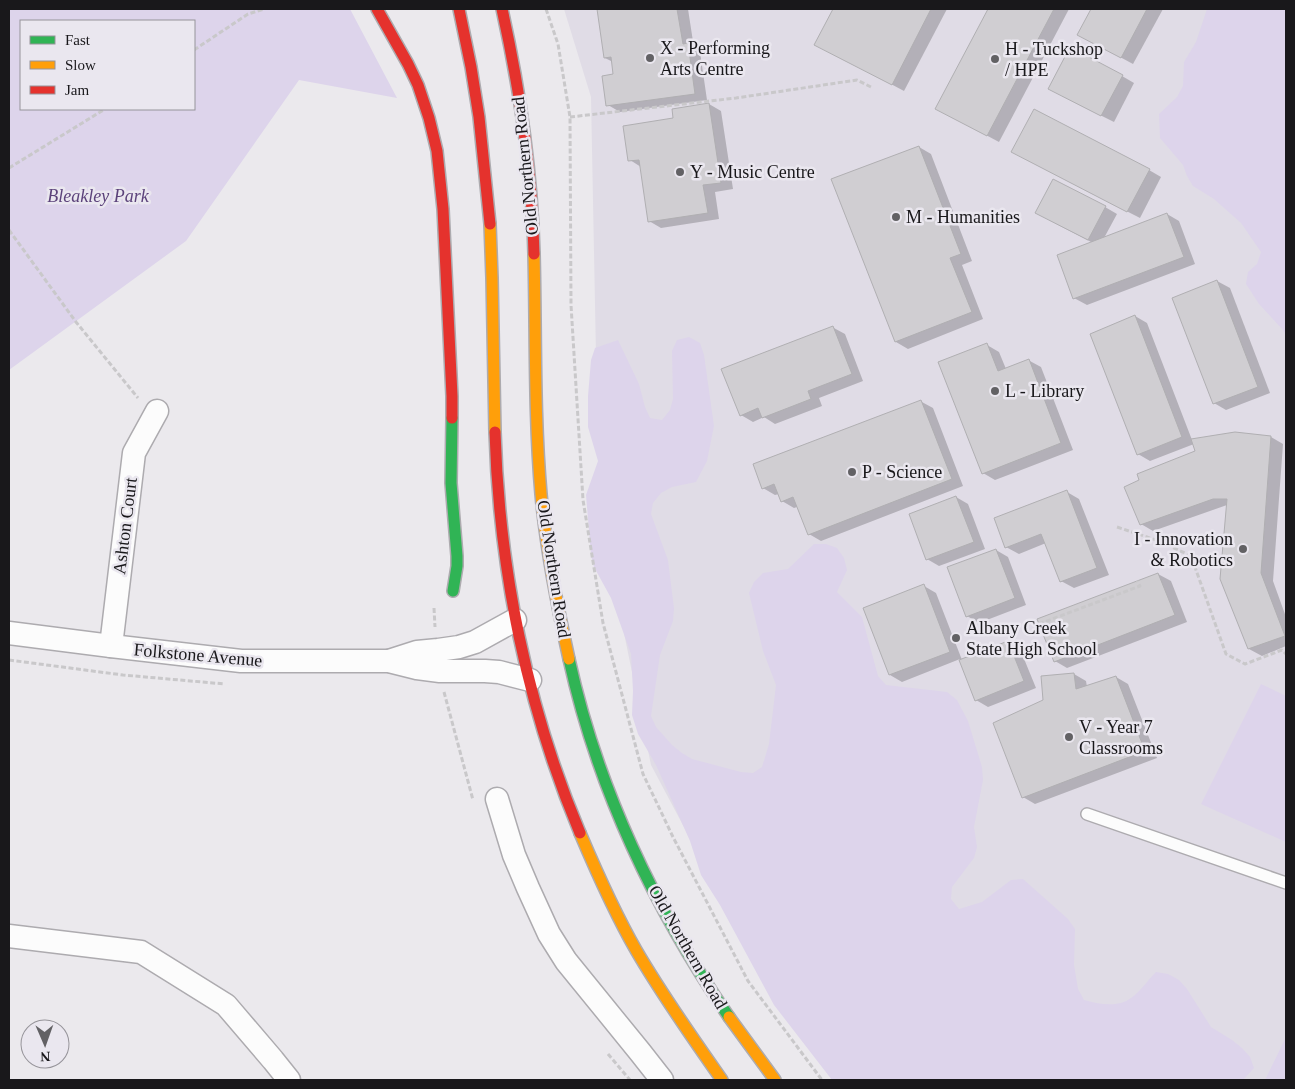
<svg xmlns="http://www.w3.org/2000/svg" width="1295" height="1089" font-family="'Times New Roman',serif">
<rect width="100%" height="100%" fill="#ebe9ed"/>
<!-- built -->
<polygon fill="#e0dce6" points="564,9 1286,9 1286,1080 848,1080 753,957 651,765 599,511 591,97"/>
<!-- green -->
<g fill="#ddd4eb" fill-rule="evenodd">
<path d="M9,9H350L397,98L299,80L186,241L9,370ZM21,21H194V109H21Z"/>
<polygon points="1207,9 1286,9 1286,335 1283,330 1259,304 1246,284 1248,272 1257,264 1261,252 1241,223 1214,199 1193,186 1187,176 1183,165 1160,138 1159,114 1177,97 1183,86 1184,62 1196,42"/>
<path d="M689,337L700,343L704,355L714,426L707,461L696,482L672,487L661,493L653,503L651,514L668,560L674,608L673,621L660,655L651,716L656,727L672,745L682,753L692,759L741,772L753,773L762,767L769,744L776,685L763,651L749,593L754,582L763,573L788,569L814,544H826L837,548L844,558L847,570L837,592L862,617L878,676L886,685L947,692L957,700L968,721L982,767L983,780L974,827L977,847L974,858L952,887L951,899L959,909L982,902L1011,880L1023,879L1068,919L1075,929L1074,965L1078,989L1084,1000C1098,1004 1118,1008 1131,998C1140,992 1148,980 1156,972L1168,974L1179,980L1187,989L1211,1027L1232,1040L1242,1048L1250,1057L1254,1068L1243,1080H832L774,1005L720,905L701,875L690,841L656,765L638,734L632,715L633,691L631,654L611,598L594,567L591,555L586,495L598,461L588,427V396L591,360L595,348L618,340L639,384L645,407L650,418L662,420L670,410L673,399L672,351L677,340Z"/>
<polygon points="1261,684 1286,696 1286,842 1201,804"/>
<polygon points="1286,1037 1286,1080 1265,1080"/>
</g>
<!-- shadow -->
<g fill="#0003">
<polygon points="598,9 688,9 694,48 700,52 707,100 620,112 608,105 614,75 613,62 605,58"/>
<polygon points="835,9 947,9 904,91 816,44"/>
<polygon points="990,9 1069,9 999,142 937,109"/>
<polygon points="1093,9 1163,9 1133,64 1079,35"/>
<polygon points="1122,76 1134,83 1114,122 1062,96"/>
<polygon points="709,104 721,111 733,189 715,192 719,219 661,228 649,221 641,167 630,160 675,119"/>
<polygon points="919,147 931,154 972,261 962,265 983,319 908,349 896,342"/>
<polygon points="1025,159 1149,170 1161,177 1140,218"/>
<polygon points="1105,207 1117,214 1104,238 1167,214 1179,221 1195,264 1087,305 1074,298 1093,243 1049,220"/>
<polygon points="1217,281 1230,288 1270,393 1226,410 1214,403"/>
<polygon points="1135,316 1147,323 1192,440 1271,437 1283,444 1273,581 1286,617 1286,646 1262,656 1249,649 1221,579 1227,505 1153,531 1141,524 1197,452 1194,444 1150,461 1138,454"/>
<polygon points="832,327 845,334 863,381 819,398 822,406 775,424 764,417 753,422 741,415"/>
<polygon points="987,345 999,352 1006,369 1028,360 1041,367 1073,450 995,480 983,473"/>
<polygon points="920,401 933,408 963,486 821,541 809,534 797,507 794,508 782,501 779,494 775,495 763,488"/>
<polygon points="1067,492 1079,499 1109,575 1074,588 1061,581 1046,543 1019,554 1006,547"/>
<polygon points="956,497 968,504 985,549 939,566 927,559"/>
<polygon points="996,550 1008,557 1026,605 979,623 967,616"/>
<polygon points="1158,574 1171,581 1187,622 1067,668 1055,661"/>
<polygon points="924,586 936,593 962,660 1008,642 1020,649 1036,688 988,707 976,700 960,659 902,682 890,675"/>
<polygon points="1074,674 1086,681 1087,687 1116,677 1128,684 1157,758 1035,804 1023,797 1044,701"/>
</g>
<!-- building -->
<g fill="#d0ced2" stroke="#b0afb2">
<polygon points="597,9 677,9 683,44 688,43 695,94 606,106 602,76 613,74 611,57 604,58"/>
<polygon points="833,9 931,9 892,85 814,45"/>
<polygon points="988,9 1054,9 987,136 935,109"/>
<polygon points="1091,9 1147,9 1121,58 1077,35"/>
<polygon points="1070,47 1123,75 1101,116 1048,89"/>
<polygon points="709,103 721,183 703,185 708,213 648,222 639,160 628,161 623,126 673,118 672,109"/>
<polygon points="1034,109 1150,169 1127,212 1011,152"/>
<polygon points="919,146 961,254 950,258 972,312 895,342 831,179"/>
<polygon points="1053,179 1106,206 1088,240 1035,213"/>
<polygon points="1167,213 1184,257 1073,299 1057,255"/>
<polygon points="1217,280 1258,387 1213,404 1172,298"/>
<polygon points="1135,315 1182,437 1137,455 1090,334"/>
<polygon points="833,326 852,374 808,391 811,399 762,418 758,408 740,416 721,369"/>
<polygon points="987,343 998,371 1029,359 1061,443 982,474 938,362"/>
<polygon points="921,400 952,479 808,535 793,497 781,502 774,484 762,489 753,464"/>
<polygon points="1235,432 1271,436 1261,573 1285,636 1248,649 1220,579 1227,499 1213,499 1140,525 1124,487 1139,480 1137,474 1195,451 1191,439"/>
<polygon points="1067,490 1097,568 1060,582 1041,534 1005,548 994,518"/>
<polygon points="956,496 974,542 926,560 909,514"/>
<polygon points="996,549 1015,598 966,617 947,567"/>
<polygon points="1158,573 1175,615 1054,662 1037,619"/>
<polygon points="924,584 950,652 889,675 863,608"/>
<polygon points="1008,641 1024,681 975,701 959,660"/>
<polygon points="1074,673 1076,689 1116,676 1145,751 1022,798 993,723 1043,700 1041,676"/>
</g>
<g fill="none" stroke-linecap="round" stroke-linejoin="round">
<!-- lane casing -->
<g stroke="#adabaf" stroke-width="14">
<polyline id="lane" points="1087,814 1286,883"/>
</g>
<!-- street casing -->
<g stroke="#adabaf" stroke-width="25">
<g id="street">
<polyline points="9,633 111,646 241,661 389,661 417,668 440,671 485,671 499,672 530,680"/>
<polyline points="111,646 134,453 157,411"/>
<polyline points="389,661 417,652 438,650 459,647 475,642 515,620"/>
<polyline points="497,799 514,855 528,888 549,934 566,961 640,1052 662,1080"/>
<polyline points="9,936 141,952 226,1005 273,1060 289,1080"/>
</g>
</g>
<!-- fast casing -->
<g stroke="#adabaf" stroke-width="14">
<g id="fast">
<polyline points="452,418 451,483 457,556 457,566 453,591"/>
<path d="M569,659C597,787 655,910 729,1017"/>
</g>
</g>
<!-- slow casing -->
<g stroke="#adabaf" stroke-width="14">
<g id="slow">
<polyline points="490,224 492,278 495,432"/>
<path d="M534,254C536,334 534,414 541,494C546,549 557,605 569,659"/>
<path d="M580,833C597,873 614,912 636,950C662,995 692,1037 722,1080"/>
<polyline points="729,1017 775,1080"/>
</g>
</g>
<!-- jam casing -->
<g stroke="#adabaf" stroke-width="14">
<g id="jam">
<polyline points="377,9 408,64 418,85 429,118 437,151 443,209 452,396 452,418"/>
<polyline points="459,9 471,67 479,117 490,224"/>
<path d="M502,9C520,90 532,171 534,254"/>
<path d="M495,432C499,569 527,707 580,833"/>
</g>
</g>
<!-- path -->
<g stroke="#c9c8ca" stroke-width="3" stroke-dasharray="5 2.5" stroke-linecap="butt">
<polyline points="546,9 558,44 570,117 571,305 583,500 603,623 643,774 673,837 748,981 822,1080"/>
<polyline points="194,50 248,14 264,9"/>
<polyline points="570,117 736,98 857,80 871,87"/>
<polyline points="9,168 105,109"/>
<polyline points="9,230 76,322 138,398"/>
<polyline points="1117,527 1159,541 1191,556 1226,654 1245,664 1282,650 1286,654"/>
<polyline points="434,608 435,627"/>
<polyline points="1039,624 1140,586 1137,581"/>
<polyline points="9,660 123,675 225,684"/>
<polyline points="444,692 473,800"/>
<polyline points="608,1054 630,1080"/>
</g>
<!-- lane -->
<use href="#lane" stroke="#fcfcfc" stroke-width="11"/>
<!-- street -->
<use href="#street" stroke="#fcfcfc" stroke-width="22"/>
<!-- fast -->
<use href="#fast" stroke="#30b455" stroke-width="11"/>
<!-- slow -->
<use href="#slow" stroke="#ff9f0a" stroke-width="11"/>
<!-- jam -->
<use href="#jam" stroke="#e5322d" stroke-width="11"/>
</g>
<!-- markers -->
<g fill="#626164" stroke="#eae7ef" stroke-width="2">
<circle cx="650" cy="58" r="5"/>
<circle cx="995" cy="59" r="5"/>
<circle cx="680" cy="172" r="5"/>
<circle cx="896" cy="217" r="5"/>
<circle cx="995" cy="391" r="5"/>
<circle cx="852" cy="472" r="5"/>
<circle cx="1243" cy="549" r="5"/>
<circle cx="956" cy="638" r="5"/>
<circle cx="1069" cy="737" r="5"/>
</g>
<g text-anchor="middle" dominant-baseline="central" stroke-width="5" stroke-linejoin="round" paint-order="stroke">
<!-- poi labels -->
<g font-size="18" fill="#19181b" stroke="#eae7ef" text-anchor="start">
<text x="660" y="48">X - Performing<tspan x="660" dy="21">Arts Centre</tspan></text>
<text x="1005" y="49">H - Tuckshop<tspan x="1005" dy="21">/ HPE</tspan></text>
<text x="690" y="172">Y - Music Centre</text>
<text x="906" y="217">M - Humanities</text>
<text x="1005" y="391">L - Library</text>
<text x="862" y="472">P - Science</text>
<text x="1233" y="539" text-anchor="end">I - Innovation<tspan x="1233" dy="21">&amp; Robotics</tspan></text>
<text x="966" y="628">Albany Creek<tspan x="966" dy="21">State High School</tspan></text>
<text x="1079" y="727">V - Year 7<tspan x="1079" dy="21">Classrooms</tspan></text>
</g>
<!-- street labels -->
<g font-size="18" fill="#19181b" stroke="#eae7ef">
<text transform="translate(525 166) rotate(-96)">Old Northern Road</text>
<text transform="translate(125 526) rotate(-83)">Ashton Court</text>
<text transform="translate(554 569) rotate(81)">Old Northern Road</text>
<text transform="translate(198 655) rotate(5)">Folkstone Avenue</text>
<text transform="translate(688 947) rotate(60)">Old Northern Road</text>
</g>
<!-- park labels -->
<g font-size="18" font-style="italic" fill="#5c437b" stroke="#eae7ef">
<text x="98" y="196">Bleakley Park</text>
</g>
</g>
<!-- border -->
<rect width="1295" height="1089" fill="none" stroke="#19181b" stroke-width="20"/>
<!-- legend -->
<rect x="20" y="20" width="175" height="90" fill="#eae7ef" stroke="#96949a"/>
<rect x="30" y="36" width="25" height="8" fill="#30b455" stroke="#96949a"/>
<text x="65" y="45" font-size="15" fill="#19181b">Fast</text>
<rect x="30" y="61" width="25" height="8" fill="#ff9f0a" stroke="#96949a"/>
<text x="65" y="70" font-size="15" fill="#19181b">Slow</text>
<rect x="30" y="86" width="25" height="8" fill="#e5322d" stroke="#96949a"/>
<text x="65" y="95" font-size="15" fill="#19181b">Jam</text>
<!-- north arrow -->
<g transform="translate(45 1044) rotate(178)"><circle r="24" fill="#eae7ef" stroke="#96949a"/>
<path d="M0-4L9 19L0 12L-9 19Z" fill="#626164"/>
<text y="-8" font-size="14" font-weight="bold" text-anchor="middle" fill="#19181b">N</text>
</g>
</svg>
